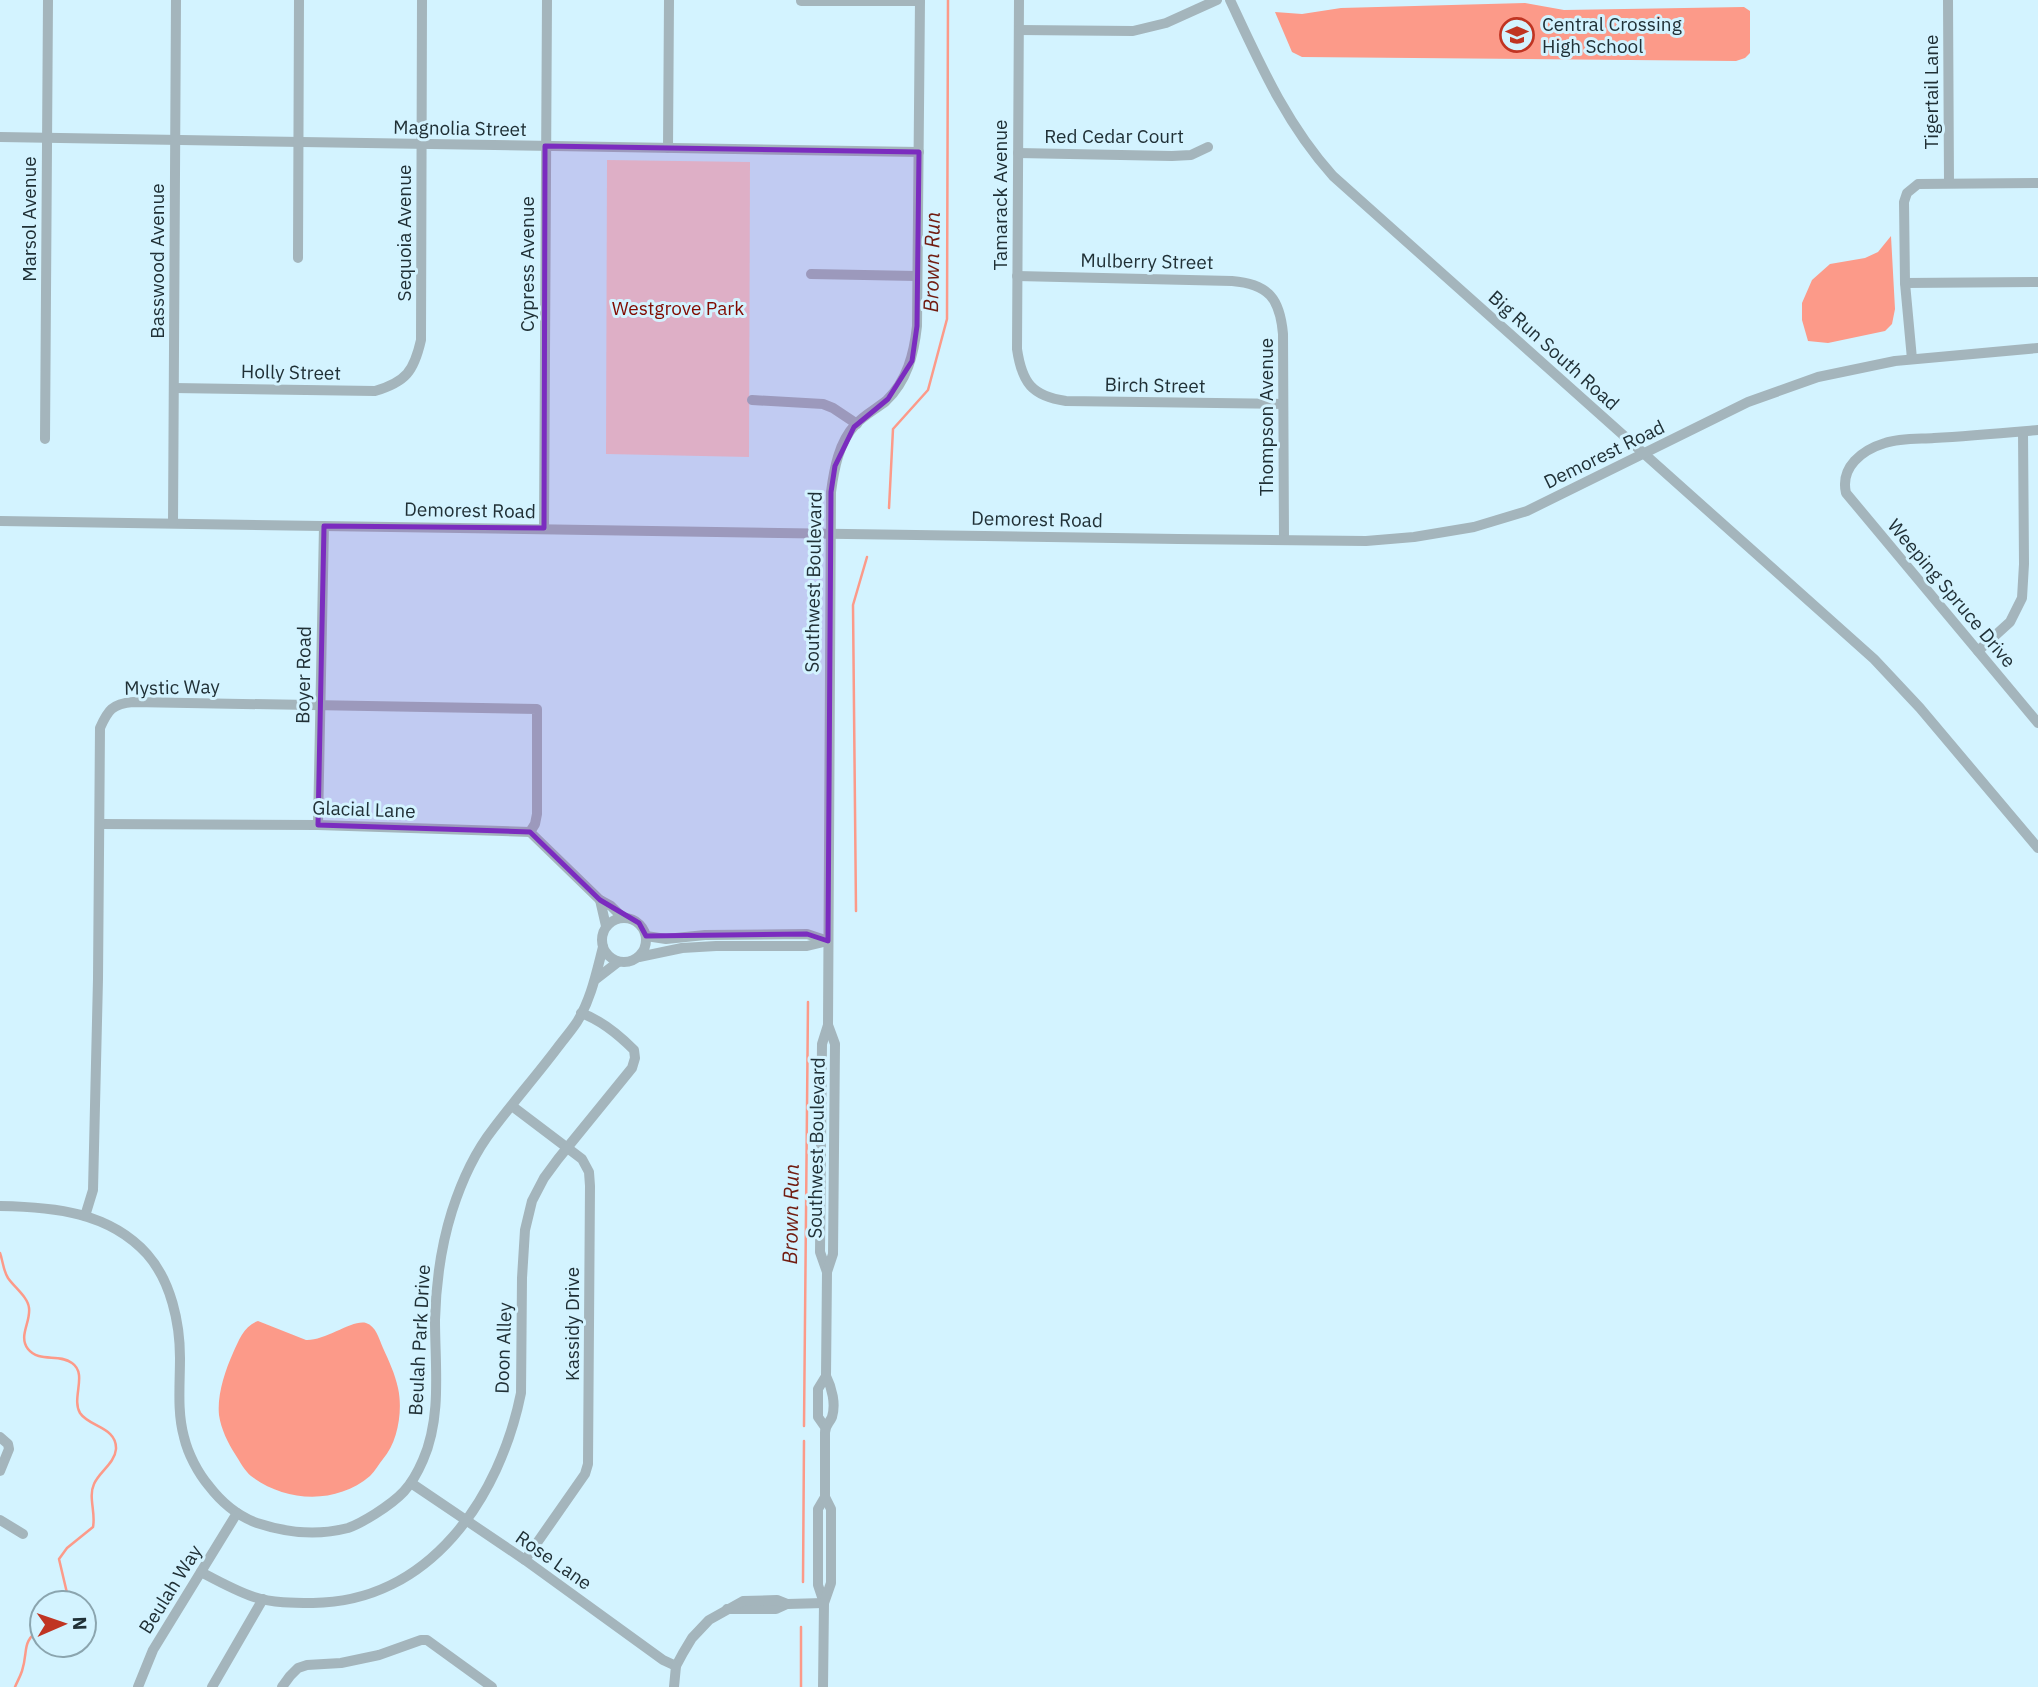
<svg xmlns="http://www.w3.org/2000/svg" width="2038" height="1687" font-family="'IBM Plex Sans',sans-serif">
<rect width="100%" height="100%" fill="#d3f3ff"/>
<!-- green -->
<polygon fill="#f7d0c9" points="607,160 750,162 749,457 606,454"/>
<!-- water -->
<g fill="#fc9a89">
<polygon points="1525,3 1564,10 1744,7 1750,11 1750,53 1745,58 1736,61 1302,57 1292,52 1275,12 1302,14 1341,8"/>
<polygon points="1891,236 1895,309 1892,324 1885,331 1828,343 1808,341 1802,320 1802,303 1812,280 1830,264 1865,258 1878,252"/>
<path d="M258,1321L306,1340C325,1341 353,1319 366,1323C376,1326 379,1339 383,1348C389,1361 395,1374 398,1388C403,1410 398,1442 383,1459C379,1464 375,1471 370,1476C336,1505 285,1502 251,1476C245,1471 240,1462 235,1454C228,1443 221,1429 219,1415C217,1395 225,1371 233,1353C239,1340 244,1326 258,1321Z"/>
</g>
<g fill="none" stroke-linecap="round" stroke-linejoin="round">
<!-- stream -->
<g stroke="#fc9a89" stroke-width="2.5">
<polyline points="889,508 893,429 928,390 947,319 948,0"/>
<polyline points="856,911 853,605 867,557"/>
<path d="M0,1253C3,1261 3,1270 8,1278C14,1287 28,1297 29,1308C31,1322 18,1336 28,1349C39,1363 59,1353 72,1363C88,1374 71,1398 80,1413C89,1427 117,1427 116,1449C115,1463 99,1472 94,1484C88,1497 96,1513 93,1527L67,1548L59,1559L67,1593V1603"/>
<polyline points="804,1426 808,1002"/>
<polyline points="803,1582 804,1441"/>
<path d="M15,1687C17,1682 20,1677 22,1671C29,1649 20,1643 42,1627"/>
<polyline points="801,1687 801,1627"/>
</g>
<!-- minor -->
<g stroke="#a4b5bc" stroke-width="10">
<path d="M1019,0L1017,349C1022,383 1032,396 1066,401L1283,404"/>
<path d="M1230,0C1259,62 1286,124 1333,176L1874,659L1920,708L2038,848"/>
<polyline points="1948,0 1949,183"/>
<polyline points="801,1 920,1"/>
<polyline points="1019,30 1133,31 1166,23 1217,0"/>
<polyline points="0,137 919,152"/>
<polyline points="668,148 669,0"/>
<polyline points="1018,153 1172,156 1191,155 1208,147"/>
<polyline points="298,258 299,0"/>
<polyline points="811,274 917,276"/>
<path d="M1017,276L1232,281C1269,284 1280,299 1283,334L1284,539"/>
<polyline points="1905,283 2038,282"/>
<polyline points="1912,359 1905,283 1904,202 1907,193 1918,184 2038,183"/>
<path d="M174,388L375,391C406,382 414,371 421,340L422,0"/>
<polyline points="752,400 823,404 833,408 857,424"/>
<path d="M2038,430C2003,433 1969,436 1934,438C1919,439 1900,438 1885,443C1862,450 1840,467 1846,493L2038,723"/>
<polyline points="45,439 48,0"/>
<polyline points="0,521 1178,539 1366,541 1414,537 1474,527 1527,511 1748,402 1818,377 1895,361 2038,348"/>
<polyline points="173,523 176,0"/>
<polyline points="544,528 547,0"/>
<polyline points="1978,651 2010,622 2022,598 2024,564 2023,432"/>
<polyline points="100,824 318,825 530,832 600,900 611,906 623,918"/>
<polyline points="318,825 324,526"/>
<polyline points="600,900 606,926"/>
<circle cx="624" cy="940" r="22"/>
<polyline points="646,936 666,939 705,935 807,934 828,941"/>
<polyline points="639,957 682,948 716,946 807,946 828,941"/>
<polyline points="596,979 618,962"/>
<polyline points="512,1106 582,1159 589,1172 590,1186 588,1464 585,1474 525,1560"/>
<path d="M0,1206C54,1207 109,1212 147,1254C171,1281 180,1323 180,1358C180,1384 177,1412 184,1437C188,1454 198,1473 209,1486C222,1503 238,1516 257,1523C287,1533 317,1536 348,1528C357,1525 367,1519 375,1514C400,1498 411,1488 423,1460C442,1417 435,1366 435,1320C436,1283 441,1246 452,1211C461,1183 475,1152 493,1129C514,1101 537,1075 558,1047C564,1039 571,1031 577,1022C591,999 596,974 603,947"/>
<path d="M85,1216L93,1190L98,979L100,728C108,710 112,704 133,702L537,709V814L535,824L530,832"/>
<path d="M827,1272L820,1252L822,1044L828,1025L831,492C834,469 839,442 855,425C864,415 876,409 886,401C907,381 914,354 917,326L920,0"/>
<polyline points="825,1427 818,1417 818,1389 826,1376"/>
<polyline points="0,1437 8,1444 9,1449 0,1471"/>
<polyline points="411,1483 525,1560 663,1660 676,1666"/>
<polyline points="0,1520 23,1534"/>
<path d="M201,1572C218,1581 236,1591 254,1597C272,1603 294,1603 313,1603C430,1602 500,1497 521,1393L522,1278L525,1230L532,1201L544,1178L558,1159L632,1068L635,1058L634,1050C620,1036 601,1020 581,1013"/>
<polyline points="824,1603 818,1585 818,1509 825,1497"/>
<polyline points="727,1609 776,1609 787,1604 824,1603"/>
<polyline points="138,1687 153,1650 237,1513"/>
<polyline points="212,1687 263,1599"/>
<polyline points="282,1687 290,1676 298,1668 307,1665 341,1663 379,1655 421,1640 427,1640 492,1687"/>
<polyline points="674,1687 676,1666 683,1653 692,1638 709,1620 743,1601 777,1600 787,1604"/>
<path d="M823,1687L824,1603L831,1583V1509L825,1497V1433C825,1425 829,1424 832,1417C836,1404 832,1388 826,1376L827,1272L833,1254L835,1044L828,1025"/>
</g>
</g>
<!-- marked area -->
<path fill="#7b2cbf" fill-opacity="0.2" stroke="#7b2cbf" stroke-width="5" stroke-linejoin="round" d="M545,146L919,152L917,326L912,361L888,399L854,427L835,466L831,492L828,941L807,934L646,936L639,923L600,900L530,832L318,825L324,526L544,528Z"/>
<!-- icons -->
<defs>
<g id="school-ring" transform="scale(1.75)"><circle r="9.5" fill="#d3f3ff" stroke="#c03422" stroke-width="1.5"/><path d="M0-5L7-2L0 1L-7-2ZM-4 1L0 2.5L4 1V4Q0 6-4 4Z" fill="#c03422"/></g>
</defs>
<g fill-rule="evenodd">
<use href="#school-ring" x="1517" y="35"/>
</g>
<g text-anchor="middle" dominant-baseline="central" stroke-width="6" stroke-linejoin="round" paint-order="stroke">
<!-- poi labels -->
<g font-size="19" fill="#203036" stroke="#d3f3ff" text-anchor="start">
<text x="1542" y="24">Central Crossing<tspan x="1542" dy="22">High School</tspan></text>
</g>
<!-- street labels -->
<g font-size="19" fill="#203036" stroke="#d3f3ff">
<text transform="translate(1931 92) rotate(-90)">Tigertail Lane</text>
<text transform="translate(460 128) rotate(1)">Magnolia Street</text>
<text x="1114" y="136">Red Cedar Court</text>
<text transform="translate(1000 195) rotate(-90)">Tamarack Avenue</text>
<text transform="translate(29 219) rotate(-90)">Marsol Avenue</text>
<text transform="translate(404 233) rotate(-90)">Sequoia Avenue</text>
<text transform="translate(157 261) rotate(-90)">Basswood Avenue</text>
<text transform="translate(1147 261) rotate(1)">Mulberry Street</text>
<text transform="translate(527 264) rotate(-90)">Cypress Avenue</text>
<text transform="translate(1554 350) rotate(42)">Big Run South Road</text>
<text transform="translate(291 372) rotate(1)">Holly Street</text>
<text transform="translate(1155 385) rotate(1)">Birch Street</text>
<text transform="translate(1266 417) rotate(-90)">Thompson Avenue</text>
<text transform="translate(1604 454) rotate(-26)">Demorest Road</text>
<text transform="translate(470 510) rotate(1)">Demorest Road</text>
<text transform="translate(1037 519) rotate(1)">Demorest Road</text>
<text transform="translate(813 582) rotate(-89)">Southwest Boulevard</text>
<text transform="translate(1952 593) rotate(50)">Weeping Spruce Drive</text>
<text transform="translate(303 675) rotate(-89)">Boyer Road</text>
<text transform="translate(172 687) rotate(-1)">Mystic Way</text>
<text transform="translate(364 809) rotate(2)">Glacial Lane</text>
<text transform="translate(816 1148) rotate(-89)">Southwest Boulevard</text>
<text transform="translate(572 1324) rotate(-90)">Kassidy Drive</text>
<text transform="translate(419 1340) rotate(-87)">Beulah Park Drive</text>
<text transform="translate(503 1348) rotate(-88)">Doon Alley</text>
<text transform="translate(554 1560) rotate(35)">Rose Lane</text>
<text transform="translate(170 1589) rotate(-58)">Beulah Way</text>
</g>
<!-- park labels -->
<g font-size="19" fill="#810b00" stroke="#d3f3ff">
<text x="678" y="308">Westgrove Park</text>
</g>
<!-- water labels -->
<g font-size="21" font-style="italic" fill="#711c11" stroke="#d3f3ff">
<text transform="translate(931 262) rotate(-89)">Brown Run</text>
<text transform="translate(790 1214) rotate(-89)">Brown Run</text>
</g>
</g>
<!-- north arrow -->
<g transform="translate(63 1624) rotate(88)"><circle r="33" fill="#d3f3ff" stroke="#8ba5af" stroke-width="2"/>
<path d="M0-5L12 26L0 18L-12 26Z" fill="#c03422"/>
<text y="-10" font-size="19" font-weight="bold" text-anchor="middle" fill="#203036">N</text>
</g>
</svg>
